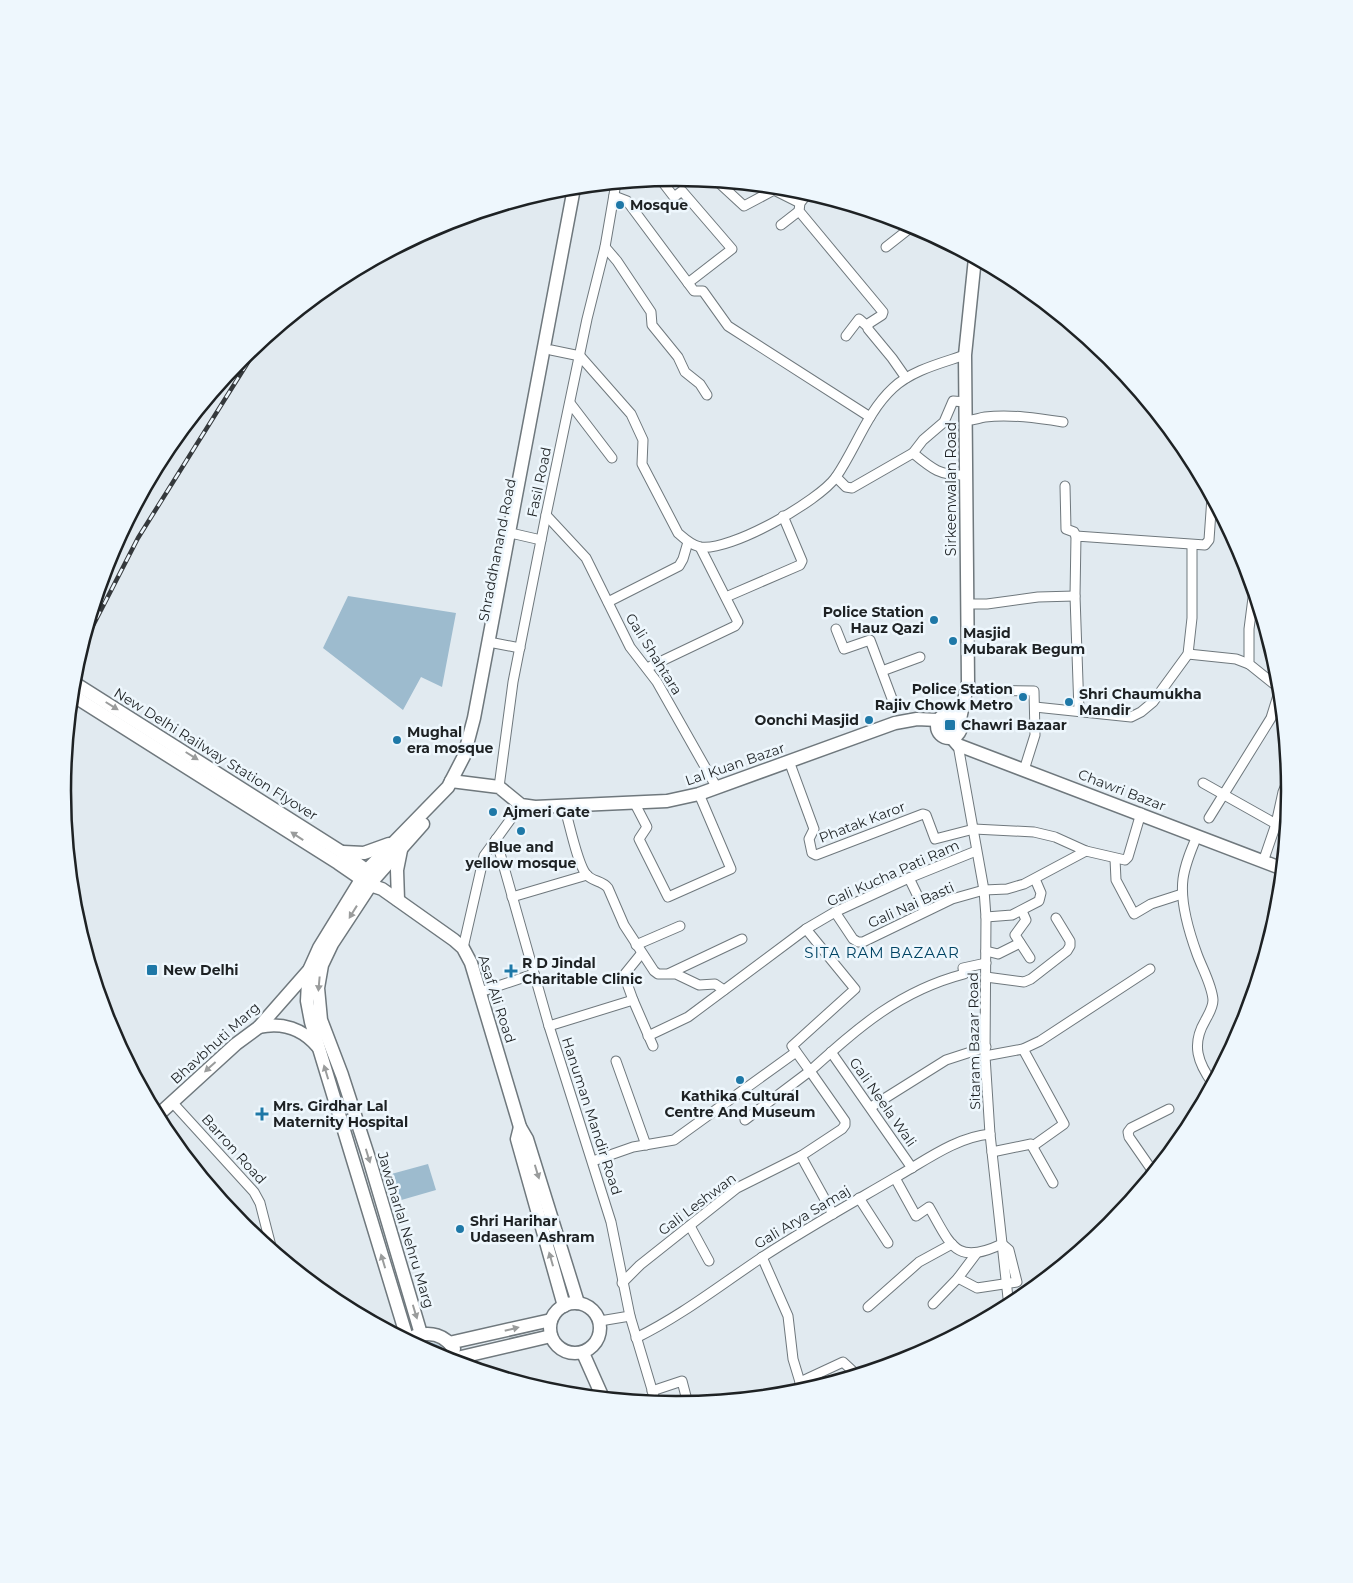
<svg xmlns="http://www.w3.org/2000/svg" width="1353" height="1583" font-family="Montserrat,sans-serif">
<rect width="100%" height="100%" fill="#e1eaf0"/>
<!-- green -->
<g fill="#9dbbce">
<polygon points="348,596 456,613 442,687 421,677 403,710 323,648"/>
<polygon points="428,1164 436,1190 391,1203 384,1176"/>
<path d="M425,1342C438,1342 447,1348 451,1362L416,1345Z"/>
</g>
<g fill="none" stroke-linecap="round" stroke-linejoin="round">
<!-- street-tunnel -->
<polyline stroke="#bac2c7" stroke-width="9" stroke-dasharray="9 4.5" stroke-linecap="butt" points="894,704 898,716"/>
<!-- street casing -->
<g stroke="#6f787d" stroke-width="11">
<g id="street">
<polyline points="672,178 664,184 674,197 682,191 732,249 688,283"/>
<polyline points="718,182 744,206 774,190 800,203"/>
<polyline points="808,193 800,203 799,211 883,312 882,315 868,324 868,329 892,358 906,378"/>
<polyline points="614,196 627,201 694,291 703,291 728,326 870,417"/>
<polyline points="781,225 799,211"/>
<polyline points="605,247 617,261 651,312 652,325 678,357 685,372 700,384 707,395"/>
<polyline points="886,247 914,225"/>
<polyline points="846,336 859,319 867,326"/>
<path d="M551,350L580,356L631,414L643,440L642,464L678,533C685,539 691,545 700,547C730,552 819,501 836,477C856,448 867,412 893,388C912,370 942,363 965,355"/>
<polyline points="570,403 612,458"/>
<path d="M966,420C973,421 978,418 985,417C1010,414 1038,418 1063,422"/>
<path d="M913,453C932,469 940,476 966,475"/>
<polyline points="836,477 846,487 852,488 913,453 923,440 944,422 953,401 966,402"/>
<polyline points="1065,486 1066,529 1074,532 1076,536"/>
<polyline points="546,515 586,558 630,647 657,682 717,788"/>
<polyline points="515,534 541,540"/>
<polyline points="1254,590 1249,629 1249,664 1280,689"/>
<polyline points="726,597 800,565 802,561 783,516"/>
<polyline points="608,602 679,566 683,559 688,542"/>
<polyline points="967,604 987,604 1038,597 1075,596"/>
<polyline points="836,629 844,649 870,640 894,704"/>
<polyline points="494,643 520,648"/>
<polyline points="1188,654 1236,659 1249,664"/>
<polyline points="647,668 735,626 738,622 700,547"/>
<polyline points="882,671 920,657"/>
<polyline points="968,690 1034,691 1035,735 1024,770"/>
<polyline points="1035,707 1131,717 1141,712 1153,702 1188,654 1192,618 1192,545"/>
<polyline points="1079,711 1075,596 1076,536 1205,545 1209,540 1212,497"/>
<polyline points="958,745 984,890 986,917 985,1056 990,1134 1009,1307"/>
<polyline points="789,761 814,829 809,839 812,853 816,855 923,814 926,815 935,839 974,829 1034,832 1055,837 1086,851 1125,860 1128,857 1141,813"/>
<polyline points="1203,783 1276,824"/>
<polyline points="499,787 513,682 546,515 587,319 605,247 616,183"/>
<polyline points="634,802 647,827 639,839 668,897 731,869 699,794"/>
<path d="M564,806C569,821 577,863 586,874C592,882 602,880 608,888L624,925L654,971L658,974H676L699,985L715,984L724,990"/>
<polyline points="1209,818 1271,718 1280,689"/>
<path d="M1197,836C1191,850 1185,864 1183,879C1180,902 1189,932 1197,954C1202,968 1212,985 1213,1000C1213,1008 1208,1015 1205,1021C1191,1045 1198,1063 1213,1084"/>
<polyline points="496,839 549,1026 611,1222 630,1316 656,1403"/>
<polyline points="1115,859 1116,880 1134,914 1151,904 1182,894"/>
<polyline points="1263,862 1276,824 1283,792 1289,778"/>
<polyline points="909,878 925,911"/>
<polyline points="512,897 587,875"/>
<polyline points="1022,911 1026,920 1015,935 1030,958"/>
<polyline points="835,912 853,939 858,942 863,942 952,899 984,890 1007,889 1024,884 1086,851"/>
<polyline points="986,917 1012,915 1039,901 1041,893 1035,879"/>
<path d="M806,929L855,989L792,1046L810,1071C859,1027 899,991 964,974L963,968L986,963"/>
<polyline points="636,945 680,926"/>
<polyline points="463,948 484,856 521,805"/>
<polyline points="986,951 998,954 1020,943"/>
<polyline points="670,973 742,939"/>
<polyline points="986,977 1024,982 1031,979 1067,951 1070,946 1070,941 1056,918"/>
<polyline points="480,992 534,974"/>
<polyline points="633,1000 624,975 641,954"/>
<polyline points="549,1026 633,1000 653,1046"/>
<polyline points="648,1036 688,1017 806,929 835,912 909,878 976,851"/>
<polyline points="1023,1049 1064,1124 1033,1146"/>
<polyline points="831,1052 912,1168"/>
<polyline points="985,1056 1023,1049 1040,1041 1150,969"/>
<polyline points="616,1061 646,1145"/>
<polyline points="172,1102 254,1192 260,1203 272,1250"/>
<polyline points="871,1107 946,1060 986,1047"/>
<polyline points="992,1152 1031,1144 1053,1183"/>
<polyline points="801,1156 833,1214"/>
<polyline points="593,1161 633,1147 674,1140 796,1052"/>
<polyline points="1154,1173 1129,1137 1128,1132 1131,1128 1169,1109"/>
<path d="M895,1178L916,1216L929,1207C951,1245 955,1266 1002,1244L1009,1250L1017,1282L977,1288L958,1278"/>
<polyline points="859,1198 888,1243"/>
<polyline points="690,1226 709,1261"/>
<polyline points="762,1257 788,1316 793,1359 803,1392"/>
<polyline points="622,1283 640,1265 737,1188 801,1156 842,1129 845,1125 845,1121 810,1071 745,1120"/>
<polyline points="933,1304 958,1278 976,1254"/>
<polyline points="868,1307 919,1262 952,1244"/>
<polyline points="600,1321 630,1316"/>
<polyline points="959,1333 969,1325 977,1324"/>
<path d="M636,1338C681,1316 719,1286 761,1258C805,1229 852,1203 898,1176C926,1160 957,1137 990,1134"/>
<polyline points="800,1382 843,1362 857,1375"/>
<polyline points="652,1391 682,1381 688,1404"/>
</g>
</g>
<!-- secondary casing -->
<g stroke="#6f787d" stroke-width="15">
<g id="secondary">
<polyline points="73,682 340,851 372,874"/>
<polyline points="72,695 338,863 370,885 382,889 454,940 463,948 471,963 520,1127 527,1139 578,1303"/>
<circle cx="949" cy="726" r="12"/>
<polyline points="960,719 968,682 965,355 975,258"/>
<polyline points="952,738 958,745 1283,869"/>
<polyline points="451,781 499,787 521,805 535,807 667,801 699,794 895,723 917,719 938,720"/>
<polyline points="343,852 364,853 389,844"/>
<polyline points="398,900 397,870 401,850"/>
<path d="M259,1027C282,1022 303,1029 318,1047"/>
<polyline points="157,1116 236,1044 259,1027 310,969"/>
<polyline points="520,1127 517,1139 564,1306"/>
<circle cx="575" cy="1328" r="25"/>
<polyline points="421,1334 368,1155 342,1075 321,1020 318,988 322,965 332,944 376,877 423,824"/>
<path d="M415,1336C431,1331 445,1335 454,1349"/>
<polyline points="408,1341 311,1022 307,1001 308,982 310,968 319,948 367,870 448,787 464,756 474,718 574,188"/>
<polyline points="449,1343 551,1320"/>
<polyline points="583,1353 603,1398"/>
<polyline points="457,1358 551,1336"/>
</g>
</g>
<!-- street -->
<use href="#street" stroke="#fff" stroke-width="9"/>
<!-- secondary -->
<use href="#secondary" stroke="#fff" stroke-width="12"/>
<!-- rail casing -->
<g stroke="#35393c" stroke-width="4.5">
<polyline id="rail" points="82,647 138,538 260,343"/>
</g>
<!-- rail -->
<use href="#rail" stroke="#eef7fd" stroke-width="2.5" stroke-dasharray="8" stroke-linecap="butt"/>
</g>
<!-- one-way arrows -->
<defs><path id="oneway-solid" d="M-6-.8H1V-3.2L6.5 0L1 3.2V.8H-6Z" transform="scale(1.25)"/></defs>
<g fill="#9a9c9c">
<use href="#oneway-solid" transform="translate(112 706) rotate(32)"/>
<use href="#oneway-solid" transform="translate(192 756) rotate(32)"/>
<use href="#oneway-solid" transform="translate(297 836) rotate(-147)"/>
<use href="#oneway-solid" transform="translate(353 912) rotate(122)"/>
<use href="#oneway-solid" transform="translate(319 984) rotate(95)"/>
<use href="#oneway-solid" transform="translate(210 1067) rotate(138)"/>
<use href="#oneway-solid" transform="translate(326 1072) rotate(-107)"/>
<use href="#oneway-solid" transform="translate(368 1156) rotate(73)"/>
<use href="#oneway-solid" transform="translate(537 1172) rotate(73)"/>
<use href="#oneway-solid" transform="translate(551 1259) rotate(-106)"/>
<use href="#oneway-solid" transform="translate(383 1261) rotate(-107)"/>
<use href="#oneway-solid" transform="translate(415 1312) rotate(73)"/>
<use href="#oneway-solid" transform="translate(512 1329) rotate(-14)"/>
</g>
<!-- markers -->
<g fill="#1e78a7" stroke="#eef7fd" stroke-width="2">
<circle cx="620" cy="205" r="5"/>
<circle cx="934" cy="620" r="5"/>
<circle cx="953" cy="641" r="5"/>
<circle cx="1023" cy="697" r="5"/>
<circle cx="1069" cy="702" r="5"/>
<circle cx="869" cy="720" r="5"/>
<rect x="944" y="719" width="12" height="12" rx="2.5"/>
<circle cx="397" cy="740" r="5"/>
<circle cx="493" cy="812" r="5"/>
<circle cx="521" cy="831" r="5"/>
<rect x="146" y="964" width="12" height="12" rx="2.5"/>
<path d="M508.5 963.5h5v5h5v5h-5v5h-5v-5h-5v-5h5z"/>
<circle cx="740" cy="1080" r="5"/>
<path d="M259.5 1106.5h5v5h5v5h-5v5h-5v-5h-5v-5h5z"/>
<circle cx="460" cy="1229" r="5"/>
</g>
<g text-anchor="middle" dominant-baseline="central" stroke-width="5" stroke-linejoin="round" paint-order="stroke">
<!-- poi labels -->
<g font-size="14" font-weight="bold" fill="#1e2224" stroke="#eef7fd" text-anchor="start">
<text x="630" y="205">Mosque</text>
<text x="924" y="612" text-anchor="end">Police Station<tspan x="924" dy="16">Hauz Qazi</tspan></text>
<text x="963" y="633">Masjid<tspan x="963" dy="16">Mubarak Begum</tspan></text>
<text x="1013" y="689" text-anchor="end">Police Station<tspan x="1013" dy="16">Rajiv Chowk Metro</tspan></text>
<text x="1079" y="694">Shri Chaumukha<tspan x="1079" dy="16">Mandir</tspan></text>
<text x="859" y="720" text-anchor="end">Oonchi Masjid</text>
<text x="961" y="725">Chawri Bazaar</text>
<text x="407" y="732">Mughal<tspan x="407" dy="16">era mosque</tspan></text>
<text x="503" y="812">Ajmeri Gate</text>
<text x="521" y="847" text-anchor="middle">Blue and<tspan x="521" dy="16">yellow mosque</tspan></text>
<text x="522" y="963">R D Jindal<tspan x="522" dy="16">Charitable Clinic</tspan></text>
<text x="163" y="970">New Delhi</text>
<text x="740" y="1096" text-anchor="middle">Kathika Cultural<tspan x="740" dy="16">Centre And Museum</tspan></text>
<text x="273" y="1106">Mrs. Girdhar Lal<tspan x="273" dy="16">Maternity Hospital</tspan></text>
<text x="470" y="1221">Shri Harihar<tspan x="470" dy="16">Udaseen Ashram</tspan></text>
</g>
<!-- street labels -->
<g font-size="14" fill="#1e2224" stroke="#eef7fd">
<text transform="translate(539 482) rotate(-78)">Fasil Road</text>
<text transform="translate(951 489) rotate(-90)">Sirkeenwalan Road</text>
<text transform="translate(497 550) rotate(-79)">Shraddhanand Road</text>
<text transform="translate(654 654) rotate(58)">Gali Shahtara</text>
<text transform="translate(216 754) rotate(32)">New Delhi Railway Station Flyover</text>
<text transform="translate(735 764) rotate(-19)">Lal Kuan Bazar</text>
<text transform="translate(1122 790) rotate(21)">Chawri Bazar</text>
<text transform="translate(862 822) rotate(-21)">Phatak Karor</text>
<text transform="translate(893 873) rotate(-24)">Gali Kucha Pati Ram</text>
<text transform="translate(911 905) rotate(-24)">Gali Nai Basti</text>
<text transform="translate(497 999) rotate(72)">Asaf Ali Road</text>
<text transform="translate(974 1041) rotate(-91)">Sitaram Bazar Road</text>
<text transform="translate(215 1043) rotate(-42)">Bhavbhuti Marg</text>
<text transform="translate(883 1102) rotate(55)">Gali Neela Wali</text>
<text transform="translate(592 1116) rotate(72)">Hanuman Mandir Road</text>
<text transform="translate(234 1149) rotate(48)">Barron Road</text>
<text transform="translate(697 1204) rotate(-37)">Gali Leshwan</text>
<text transform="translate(802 1217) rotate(-31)">Gali Arya Samaj</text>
<text transform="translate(406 1230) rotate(73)">Jawaharlal Nehru Marg</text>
</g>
<!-- neighbourhood labels -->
<g font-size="15" letter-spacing="1" fill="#004464" stroke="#eef7fd">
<text x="882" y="952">SITA RAM BAZAAR</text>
</g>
</g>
<!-- crop -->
<path d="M0 0H1353V1583H0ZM71 791a605 605 0 1 1 1210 0a605 605 0 1 1-1210 0Z" fill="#eef7fd" fill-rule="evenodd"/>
<path fill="none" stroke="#1e2224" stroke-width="2.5" d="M71 791a605 605 0 1 1 1210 0a605 605 0 1 1-1210 0Z"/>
</svg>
